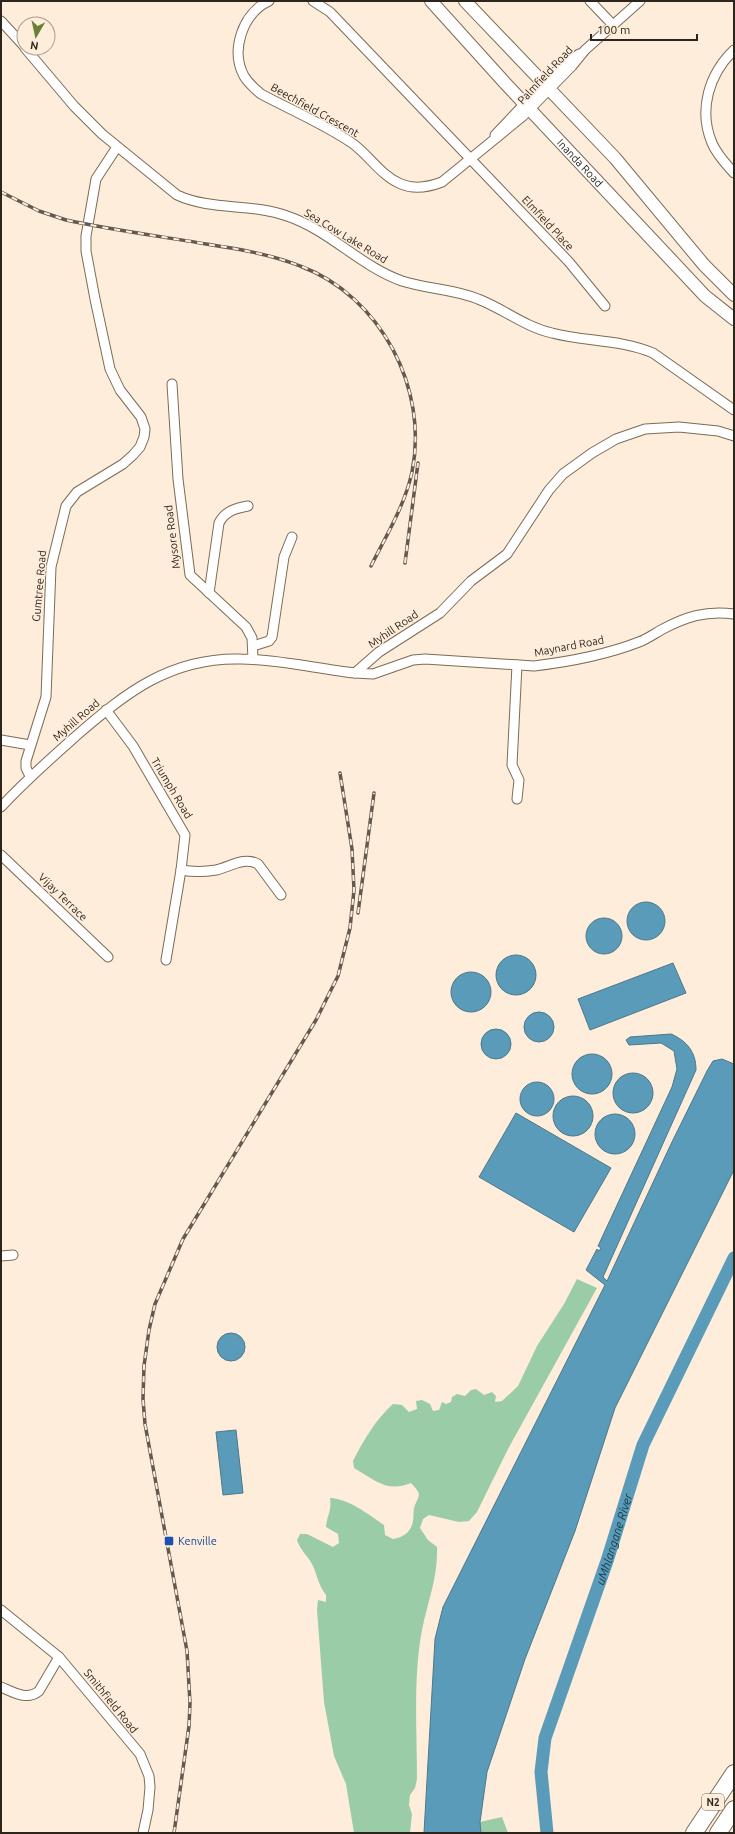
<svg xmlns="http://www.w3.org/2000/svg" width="735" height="1834" font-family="Ubuntu,sans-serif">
<rect width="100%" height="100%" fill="#feedda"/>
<!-- green -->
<g fill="#9bcca8">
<path d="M577,1279L597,1288L508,1449L477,1512L469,1521L459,1522L429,1515L423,1519L420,1528L428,1540L437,1547C438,1578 428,1600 422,1630C413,1676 417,1732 417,1779L415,1788L410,1795L409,1805L412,1814L410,1833H354L346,1784L334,1756L324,1702L317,1610L318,1600L326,1602V1595C317,1583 318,1576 312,1564C307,1555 300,1550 297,1540L300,1534H307L333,1547L339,1543L338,1534L326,1527C327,1515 332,1511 330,1498C349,1499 368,1514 384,1525L385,1535L393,1539C404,1537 411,1532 413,1521C414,1517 413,1512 414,1508C419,1494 423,1496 411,1483C387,1493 375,1480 354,1468L353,1461C363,1441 376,1419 393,1404L402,1405L409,1412L417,1409L416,1401L422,1400L430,1404L433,1411L439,1410L442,1402L446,1404L451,1402L452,1397L457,1394L465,1396L471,1390L476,1389L484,1395L492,1392L496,1396L495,1402L502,1401L518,1386L537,1346L564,1304Z"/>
<polygon points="502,1817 508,1833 481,1833 480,1822"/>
</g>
<!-- water -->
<g fill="#599bb9" stroke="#4c788a">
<circle cx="646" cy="921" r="19"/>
<circle cx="604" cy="936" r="18"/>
<circle cx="516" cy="975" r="20"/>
<polygon points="673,963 686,993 590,1030 578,999"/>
<circle cx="471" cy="992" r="20"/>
<circle cx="539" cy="1027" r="15"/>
<circle cx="496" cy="1044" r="15"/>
<path d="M671,1034C687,1041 696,1052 696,1070L603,1277L607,1281L671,1144L707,1071L713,1061L722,1059L734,1064V1170L615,1408L575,1531L525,1659L487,1772L480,1822L481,1833H424L435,1639L443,1607L605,1285L586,1270L597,1249L599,1251L601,1248L598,1246L672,1087L677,1069L674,1051L661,1043L629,1045L626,1040L630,1037Z"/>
<circle cx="592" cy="1074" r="20"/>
<circle cx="633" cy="1093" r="20"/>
<circle cx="537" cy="1099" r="17"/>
<circle cx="573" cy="1116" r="20"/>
<polygon points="516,1113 611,1168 574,1232 479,1177"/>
<circle cx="615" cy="1134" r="20"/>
<circle cx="231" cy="1347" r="14"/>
<polygon points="236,1430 243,1493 223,1495 216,1432"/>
</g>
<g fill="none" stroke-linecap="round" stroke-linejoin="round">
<!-- river -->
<path stroke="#599bb9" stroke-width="13" id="s1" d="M547,1833L541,1772L545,1738L607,1561L643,1445L734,1258"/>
<!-- street casing -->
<g stroke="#7d6b56" stroke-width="11">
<g id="street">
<path d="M269,1C243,13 230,50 244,76C248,83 255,89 261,94C291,110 324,124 352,143C369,155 381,176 401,184C415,190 429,187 442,182L523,116L572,66L585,50L640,1"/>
<polyline points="313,1 330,12 569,262 605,306"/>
<polyline points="590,1 613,25"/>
<polyline points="1,21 24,46"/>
<path d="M25,48L74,106L102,134L177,195C212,211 251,203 287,216C329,230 360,266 402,281C427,289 454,289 478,299C504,309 525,327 552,333C586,342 620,339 653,353L734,410"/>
<path d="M734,50C709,74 698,110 712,143C717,155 726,164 734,173"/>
<polyline points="495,135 554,73 579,54"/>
<polyline points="172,384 178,479 190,575 246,627 252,638 253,659"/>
<path d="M209,593L219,523C225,511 236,508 248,506"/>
<polyline points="253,646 269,641 272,637 284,557 292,537"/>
<polyline points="517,665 512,765 519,780 517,799"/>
<path d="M355,673L373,674L413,660L425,659L534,666C567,662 608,654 639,642C647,639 654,634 661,630C685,617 706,610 734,614"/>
<polyline points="106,710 133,746 185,835 181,870 166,960"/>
<polyline points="1,740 30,745"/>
<polyline points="30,776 26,768 26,761 46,697 51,567 66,506 77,492 123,464 133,455 140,447 144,437 145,429 141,417 120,390 110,369 95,299 86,251 86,236 96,179 117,147"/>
<path d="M1,807C25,781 50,759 76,736C125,693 171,657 241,659C278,659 318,669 355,673L379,652L440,613L471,581L507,554L549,490L563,474L592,453L616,439L645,429L679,427L718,431L734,436"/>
<polyline points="1,855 108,957"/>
<path d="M181,870C193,872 204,872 216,870C230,867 244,856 258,864L281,895"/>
<polyline points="1,1256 13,1255"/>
<polyline points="1,1610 59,1657 140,1754 149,1776 150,1787 148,1810 143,1833"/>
<path d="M1,1687C13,1692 27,1701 39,1691L59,1657"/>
</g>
</g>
<!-- secondary casing -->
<g stroke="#7d6b56" stroke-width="14">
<g id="secondary">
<path id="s2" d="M431,1L505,83L705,296L734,319"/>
<polyline points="465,1 615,158 704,265 734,295"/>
</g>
</g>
<!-- highway casing -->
<g stroke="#7d6b56" stroke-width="18">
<g id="highway">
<polyline points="694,1833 734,1773"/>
<polyline points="718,1833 734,1809"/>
</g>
</g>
<!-- street -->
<use href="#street" stroke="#fff" stroke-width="9"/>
<!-- secondary -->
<use href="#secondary" stroke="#fff" stroke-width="12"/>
<!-- highway -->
<use href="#highway" stroke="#fff" stroke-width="16"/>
<!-- rail casing -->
<g stroke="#64594e" stroke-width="3.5">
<g id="rail">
<path d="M1,192L39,211L66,220C112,230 159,236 206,244C238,249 270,254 300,266C381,296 429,389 412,472C405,505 386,536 371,566"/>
<polyline points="405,563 418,463"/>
<polyline points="358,913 374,793"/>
<polyline points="174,1833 189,1726 190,1703 187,1651 145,1424 143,1399 144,1366 149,1330 155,1304 183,1239 316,1020 338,976 350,928 354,890 352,849 340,773"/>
</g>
</g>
<!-- rail -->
<use href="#rail" stroke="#feedda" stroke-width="2" stroke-dasharray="6" stroke-linecap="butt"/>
</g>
<!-- markers -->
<rect fill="#1a4fb4" stroke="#feedda" stroke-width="1.5" x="164" y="1536" width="10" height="10" rx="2"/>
<g text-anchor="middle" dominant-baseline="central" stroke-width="3" stroke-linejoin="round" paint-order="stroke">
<!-- shield labels -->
<rect fill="#feedda" stroke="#6c6155" stroke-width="1" x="702" y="1794" width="22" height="16" rx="3"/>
<g font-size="10" font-weight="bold" fill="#2d251c">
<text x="713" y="1802">N2</text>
</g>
<!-- street labels -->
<g font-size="11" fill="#2d251c" stroke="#feedda">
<text transform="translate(545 75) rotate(-47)">Palmfield Road</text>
<text transform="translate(315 110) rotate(29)">Beechfield Crescent</text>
<text stroke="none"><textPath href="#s2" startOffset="220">Inanda Road</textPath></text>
<text transform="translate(548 223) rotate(47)">Elmfield Place</text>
<text transform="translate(346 236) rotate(31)">Sea Cow Lake Road</text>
<text transform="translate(172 537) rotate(-97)">Mysore Road</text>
<text transform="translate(39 586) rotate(-85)">Gumtree Road</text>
<text transform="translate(393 629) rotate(-34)">Myhill Road</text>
<text transform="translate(569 646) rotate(-11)">Maynard Road</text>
<text transform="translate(76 720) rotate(-41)">Myhill Road</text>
<text transform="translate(172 788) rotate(59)">Triumph Road</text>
<text transform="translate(63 897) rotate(44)">Vijay Terrace</text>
<text transform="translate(111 1701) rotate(51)">Smithfield Road</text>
</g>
<!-- transit labels -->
<g font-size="11" fill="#164399" stroke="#feedda" text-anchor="start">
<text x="178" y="1541">Kenville</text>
</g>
<!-- water labels -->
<g font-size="12" font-style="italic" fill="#193947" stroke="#feedda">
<text stroke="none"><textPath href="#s1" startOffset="306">uMhlangane River</textPath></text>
</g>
</g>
<!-- border -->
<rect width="735" height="1834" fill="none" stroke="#2d251c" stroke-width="4"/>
<!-- north arrow -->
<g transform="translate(36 36) rotate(189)"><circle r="19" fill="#feedda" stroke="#aa9d8e"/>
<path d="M0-3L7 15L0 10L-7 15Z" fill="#688133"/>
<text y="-6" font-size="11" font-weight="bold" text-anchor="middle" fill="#2d251c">N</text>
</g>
<!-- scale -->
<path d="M591 34v6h106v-6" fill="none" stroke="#2d251c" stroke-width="2"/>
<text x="597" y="34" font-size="12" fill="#2d251c" stroke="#feedda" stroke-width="3" paint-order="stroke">100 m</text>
</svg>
